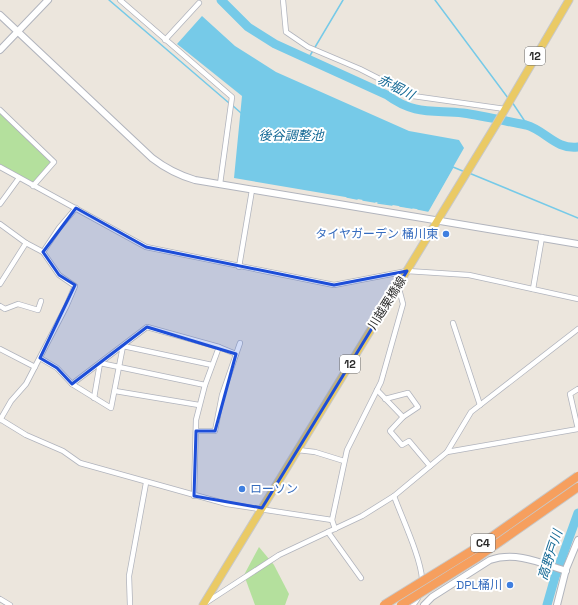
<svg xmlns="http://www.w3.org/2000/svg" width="578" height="605" font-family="'Space Grotesk','Noto Sans JP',sans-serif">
<rect width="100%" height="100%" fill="#ece6dd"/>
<!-- green -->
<g fill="#b4e09d">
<polygon points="0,110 54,162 33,186 0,169"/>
<polygon points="259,547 274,565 289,594 285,605 255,605 244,575"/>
</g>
<!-- water -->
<polygon fill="#76cae8" points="202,16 235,46 276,72 409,131 459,140 464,148 428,211 234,178 242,96 177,44"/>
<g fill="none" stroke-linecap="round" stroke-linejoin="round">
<!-- stream -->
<g stroke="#76cae8" stroke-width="1.5">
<polyline points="109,0 229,103"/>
<polyline points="435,0 508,98"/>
<polyline points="308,59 343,0"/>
<polyline points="512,102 528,126"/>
<polyline points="232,105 241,113"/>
<polyline points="469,173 578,218"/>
<polyline points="347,197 357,199"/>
<polyline points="363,200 375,202"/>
<polyline points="378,203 392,205"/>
<polyline points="400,206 412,208"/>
<polyline points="418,209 428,211 453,167 465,172"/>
</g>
<!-- river -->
<g stroke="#76cae8" stroke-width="9">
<path d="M221,0L248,27L275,44L387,95C414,115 432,110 463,113C484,116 505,121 526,125C545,130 556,150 578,147"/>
<polyline points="547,605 555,577 578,513"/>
</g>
<!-- minor casing -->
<g stroke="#b1b4bd" stroke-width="6">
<g id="minor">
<polyline points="120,0 232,97 220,184"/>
<polyline points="283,0 286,32 308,47 360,69 413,96 505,109"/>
<polyline points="165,40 199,3"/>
<polyline points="0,110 54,162 33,186"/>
<polyline points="0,167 146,247 334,285 407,271 469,275 578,299"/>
<polyline points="0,204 19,178"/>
<polyline points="0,224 26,243 43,252 59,228 76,208"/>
<polyline points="239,267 252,190"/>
<polyline points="0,284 26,243"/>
<polyline points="533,289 542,237"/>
<polyline points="0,306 5,309 18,304 38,310 41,301"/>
<polyline points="453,323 480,405"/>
<polyline points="123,346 111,408 72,384 147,327 219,347 236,354"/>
<polyline points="123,346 212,365"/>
<polyline points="0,349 35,367"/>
<polyline points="40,358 57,368 72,384"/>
<polyline points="377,390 403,417"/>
<polyline points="115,391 199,405"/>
<polyline points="94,398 100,363 205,385"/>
<polyline points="385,399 408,393 418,407 403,417 390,431 402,445 409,441 430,466"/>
<polyline points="0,419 26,435 63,451 80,463 227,504 332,520"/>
<polyline points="0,420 11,401 26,384 66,307 75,286 59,275 43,252"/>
<polyline points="196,431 215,431 222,395 240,343"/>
<polyline points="298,450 315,452 344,461"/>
<polyline points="447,452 578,429 570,394 578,389"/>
<polyline points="194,496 196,420 205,385 219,347"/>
<path d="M394,496C402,518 421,558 422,579C423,588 419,599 413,605"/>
<polyline points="335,529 332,520 347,450 381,382 403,304 398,285"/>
<polyline points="328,532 361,578"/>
<polyline points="0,599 10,605"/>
<polyline points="207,602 279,555 362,516 394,496 447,452 471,412 578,329"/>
<polyline points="130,605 129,576 146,483"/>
</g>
</g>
<!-- tertiary casing -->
<g stroke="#b1b4bd" stroke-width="8">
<g id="tertiary">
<path d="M0,15L152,158C165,168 178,175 195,180L578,244"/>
<polyline points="0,50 48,0"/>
<path d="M424,605L432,597L490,560C516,551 541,563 566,571"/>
<polyline points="557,605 566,569 578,540"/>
</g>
</g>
<!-- primary casing -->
<g stroke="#c8c8c8" stroke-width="9">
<polyline id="primary" points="203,605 497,123 569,0"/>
</g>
<!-- minor -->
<use href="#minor" stroke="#fff" stroke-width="4.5"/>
<!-- tertiary -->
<use href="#tertiary" stroke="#fff" stroke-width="6"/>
<!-- primary -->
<use href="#primary" stroke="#eaca65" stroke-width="7"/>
<!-- motorway-bridge casing -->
<g stroke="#c8c8c8" stroke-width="10" stroke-linecap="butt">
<g id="motorway-bridge">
<polyline points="384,605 473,550 578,476"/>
<polyline points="401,605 478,557 578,487"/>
</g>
</g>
<!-- motorway-bridge -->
<use href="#motorway-bridge" stroke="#f69f5e" stroke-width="8"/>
</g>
<!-- marked area -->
<path fill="#1d4ed8" fill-opacity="0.2" stroke="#1d4ed8" stroke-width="3" stroke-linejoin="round" d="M76,208L146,247L334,285L407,271L262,508L194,496L196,431H215L236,354L147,327L72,384L57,368L40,358L75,285L59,275L43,252Z"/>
<!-- markers -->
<g fill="#3f7fe0" stroke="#fff" stroke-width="1.5">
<circle cx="446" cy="234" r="4"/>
<circle cx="242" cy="489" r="4"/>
<circle cx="510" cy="585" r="4"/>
</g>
<g text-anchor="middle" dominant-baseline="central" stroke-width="4" stroke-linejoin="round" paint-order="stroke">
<!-- shield labels -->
<g fill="#fff" stroke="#6b6b6b" stroke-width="1">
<rect x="525" y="47" width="20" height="18" rx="3"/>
<rect x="340" y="355" width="20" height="18" rx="3"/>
<rect x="471" y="534" width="24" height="18" rx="3"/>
</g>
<g font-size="11" font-weight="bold" fill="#2b2b2b">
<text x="535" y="56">12</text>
<text x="350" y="364">12</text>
<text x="483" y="543">C4</text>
</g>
<!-- shop labels -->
<g font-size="12" fill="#366cbe" stroke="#fff" text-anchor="end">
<text x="438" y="234">タイヤガーデン 桶川東</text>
<text x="250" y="489" text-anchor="start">ローソン</text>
<text x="502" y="585">DPL桶川</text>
</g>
<!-- street labels -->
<g font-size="12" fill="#2b2b2b" stroke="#fff">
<text transform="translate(387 303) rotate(-58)">川越栗橋線</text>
</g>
<!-- water labels -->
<g font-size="13" font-style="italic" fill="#146995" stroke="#fff">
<text transform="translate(396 87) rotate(27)">赤堀川</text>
<text x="291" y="135">後谷調整池</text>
<text transform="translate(550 555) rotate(-72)">高野戸川</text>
</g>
</g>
</svg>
